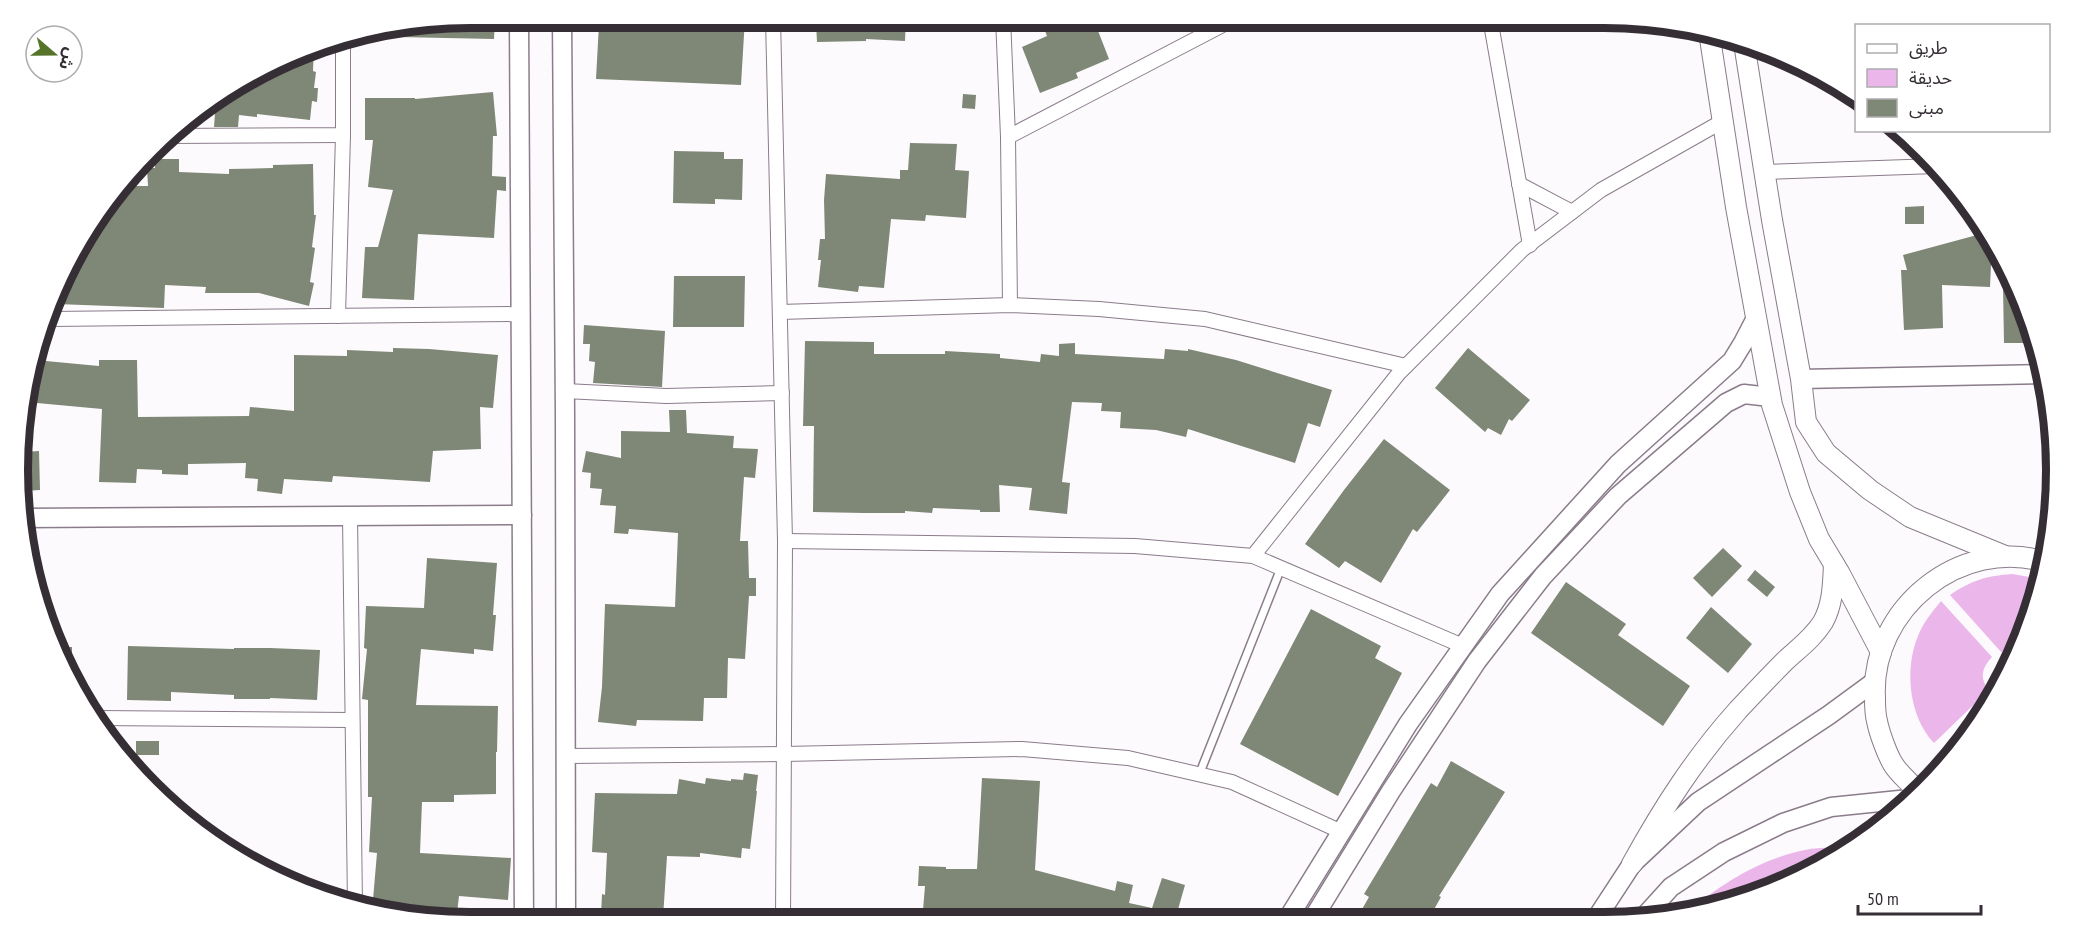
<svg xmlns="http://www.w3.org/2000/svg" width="2074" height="941" font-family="'PT Sans Narrow','Noto Sans Arabic',sans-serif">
<rect width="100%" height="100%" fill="#fdfafd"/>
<!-- green -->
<g fill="#ebb7eb">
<path d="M2012,574L2041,579L2022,643L2018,649H2008L2001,652L1950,595C1972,580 1986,576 2012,574Z"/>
<path d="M1941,601L1992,657C1982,668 1979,678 1989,690L1934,743C1909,717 1904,669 1918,636C1923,623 1932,612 1941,601Z"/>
<polygon points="1981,713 1963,746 1950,759 1942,752"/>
<path d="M1847,848L1777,888L1686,913C1721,884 1760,859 1805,850C1819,847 1834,848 1847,848Z"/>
</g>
<!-- building -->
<g fill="#7f8776">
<polygon points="471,18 495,18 494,39 398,37 398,30"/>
<polygon points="704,18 745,18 741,85 596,79 599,24 673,28 673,20 704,21"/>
<polygon points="821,18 906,18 905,41 866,39 866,41 817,42 816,23 821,22"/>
<polygon points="1040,18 1093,18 1109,59 1076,73 1078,78 1040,93 1022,47 1047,36"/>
<polygon points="314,47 313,71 316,72 314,88 318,88 317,102 312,101 310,120 257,114 257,117 239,115 238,127 214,127 216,99 245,78"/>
<polygon points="493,92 497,136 493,136 492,176 506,177 506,191 497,190 494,238 418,234 414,300 362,298 365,247 378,247 393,190 368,187 373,140 365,140 365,98 415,98 415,99"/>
<polygon points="963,94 976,95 975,109 962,108"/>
<polygon points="910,143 957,144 955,170 969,171 966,218 926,215 925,221 891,219 884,288 859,286 858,292 818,287 821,260 818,260 820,239 825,239 824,200 826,174 900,179 900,170 908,170"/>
<polygon points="674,151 724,152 724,159 743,159 742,200 715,199 715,204 673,203"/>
<polygon points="155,159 179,159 179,172 229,174 229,169 273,168 273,165 313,164 314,215 316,215 312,247 315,248 310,282 314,283 309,306 259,293 205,293 206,287 165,285 164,308 56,304 78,245 127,186 148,186 147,168 155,168"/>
<polygon points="1924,206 1924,224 1905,224 1905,207"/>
<polygon points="1977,235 1977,240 1991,241 1992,243 1990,287 1942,285 1943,328 1904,330 1901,270 1907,270 1903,255"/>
<polygon points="674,276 745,276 744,327 673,327"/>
<polygon points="2003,286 2015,286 2021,297 2035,343 2004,343"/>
<polygon points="584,325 665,331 662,387 593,383 595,362 589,361 590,344 583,344"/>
<polygon points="805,341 874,342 874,354 945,354 945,351 1000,354 1000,358 1040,362 1041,354 1059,356 1059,344 1075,343 1075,354 1164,359 1165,349 1188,351 1188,349 1236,360 1332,390 1320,427 1308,423 1295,463 1188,429 1186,437 1156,430 1120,428 1121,412 1101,411 1102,403 1072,402 1062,482 1070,483 1067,514 1029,510 1032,488 999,485 1000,512 980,512 980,510 933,508 932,513 905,511 905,513 864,513 813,512 814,426 803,426"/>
<polygon points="393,348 429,349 498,355 493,408 480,407 481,449 433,451 430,482 333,476 332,482 284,479 282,494 257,491 258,479 245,478 246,463 188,464 188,475 162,474 162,470 137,469 136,483 99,482 102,409 26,402 27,383 35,360 99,366 99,360 137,360 138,417 249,416 250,407 294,411 294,355 347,356 347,350 393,352"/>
<polygon points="1468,348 1530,400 1512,421 1509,419 1501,435 1488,428 1485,432 1435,388"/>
<polygon points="669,410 686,410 687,433 734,436 733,448 758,449 755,478 744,477 740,541 748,541 749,578 756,578 756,596 749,596 745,659 728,658 727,698 704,698 703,721 637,720 636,726 598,722 602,687 605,604 675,607 678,533 629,529 628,534 614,533 616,506 600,505 602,489 590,488 591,473 582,472 586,451 621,458 621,431 670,432"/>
<polygon points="1384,439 1450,490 1417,532 1413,529 1381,583 1345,561 1339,568 1305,544 1344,490"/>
<polygon points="39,451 40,490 23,491 24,452"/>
<polygon points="1723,548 1742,566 1712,597 1693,578"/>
<polygon points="427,558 497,563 493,615 496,615 493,651 474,649 474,654 421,649 416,705 498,706 497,752 496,752 496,794 454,795 454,802 422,802 420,853 511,858 508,900 459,896 456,922 382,914 372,911 377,853 369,852 372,797 368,797 368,700 362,699 367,649 364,648 366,606 424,608"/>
<polygon points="1755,570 1775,587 1767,597 1747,580"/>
<polygon points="1566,582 1626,624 1618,635 1690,686 1663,726 1531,633"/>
<polygon points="1711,607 1752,644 1728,673 1686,638"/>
<polygon points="1311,609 1381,646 1375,658 1402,673 1338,796 1240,744"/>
<polygon points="128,646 234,649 234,648 270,648 320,650 317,700 270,698 270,699 234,699 234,695 171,692 171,701 127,700"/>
<polygon points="56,647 72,647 72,682 60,655"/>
<rect x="136" y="741" width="23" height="14"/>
<polygon points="1451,761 1505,792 1439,896 1441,897 1428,920 1376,920 1361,911 1369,897 1364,894 1431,783 1437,787"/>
<polygon points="744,773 758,775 756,791 757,791 750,849 742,848 741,858 700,853 700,857 667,856 663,918 601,915 602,894 605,895 607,853 592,852 595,793 677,794 679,779 705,784 706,778 731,781 731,779 743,780"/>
<polygon points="982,778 1040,781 1035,870 1115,891 1117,881 1133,885 1129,903 1152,908 1162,878 1185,885 1177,913 1185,915 1184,921 922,922 925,886 918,886 919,866 946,867 946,869 977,869"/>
</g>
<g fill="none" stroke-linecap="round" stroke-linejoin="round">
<!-- service casing -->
<g stroke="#8a7c8a" stroke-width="10">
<polyline id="service" points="1199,775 1281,568"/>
</g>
<!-- minor casing -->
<g stroke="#8a7c8a" stroke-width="16">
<g id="minor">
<polyline points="773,18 785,541 783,922"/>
<polyline points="1003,18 1008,137 1010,305"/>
<polyline points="1490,18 1530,245"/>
<polyline points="167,136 343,135 343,39"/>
<polyline points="1008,137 1236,18"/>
<polyline points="1764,172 1936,166"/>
<polyline points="1519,184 1572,212"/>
<polyline points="780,312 1010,305 1099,309 1205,319 1406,366"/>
<polyline points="338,316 343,135"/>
<polyline points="50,319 521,314"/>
<polyline points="565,391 666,396 782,393"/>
<polyline points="350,516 355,906"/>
<polyline points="785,541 1135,546 1253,556 1463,646"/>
<polyline points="1253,556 1399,373 1522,250 1601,190 1723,121"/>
<polyline points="96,718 352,720"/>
<polyline points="566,756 784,754 1022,749 1128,758 1232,782 1342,832"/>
</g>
</g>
<!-- tertiary casing -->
<g stroke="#8a7c8a" stroke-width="21">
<g id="tertiary">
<polyline points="519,18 524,923"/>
<polyline points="562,18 565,416 566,923"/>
<polyline points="1801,379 2045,374"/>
<polyline points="22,518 522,515"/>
<polyline points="1596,919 1632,864 1698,802 1829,715 1874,682"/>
<polyline points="1642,919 1671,887 1724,852 1783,823 1831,807 1909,799"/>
<polyline points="1287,920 1408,724 1500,594 1618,464 1732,361 1743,343 1756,318"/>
<polyline points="1312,920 1391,791 1477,661 1543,576 1618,496 1726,403 1744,394 1770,397"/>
</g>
</g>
<!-- secondary casing -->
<g stroke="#8a7c8a" stroke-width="22">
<g id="secondary">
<polyline points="1709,32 1736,207 1772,405 1800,492 1819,539 1840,574 1881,652"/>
<polyline points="1744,43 1772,220 1801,379 1806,422 1826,453 1870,490 1910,517 2005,556"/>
<path d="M1917,791C1910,782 1899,774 1893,764C1887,754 1879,732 1877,721C1875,714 1875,706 1875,698C1870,609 1960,536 2046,562"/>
<path d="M1632,864C1663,808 1695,758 1738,710C1753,694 1769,677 1785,661C1799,648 1813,638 1823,622C1833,604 1833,584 1834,564"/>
</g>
</g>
<!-- service -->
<use href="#service" stroke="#fff" stroke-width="7"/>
<!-- minor -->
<use href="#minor" stroke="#fff" stroke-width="14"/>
<!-- tertiary -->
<use href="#tertiary" stroke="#fff" stroke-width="18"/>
<!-- secondary -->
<use href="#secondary" stroke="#fff" stroke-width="20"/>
</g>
<!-- crop -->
<path d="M0 0H2074V941H0ZM470 28H1604A442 442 0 0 1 2046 470V470A442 442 0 0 1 1604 912H470A442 442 0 0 1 28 470V470A442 442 0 0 1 470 28Z" fill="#fff" fill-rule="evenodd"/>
<path fill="none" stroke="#352f35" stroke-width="8" d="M470 28H1604A442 442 0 0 1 2046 470V470A442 442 0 0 1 1604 912H470A442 442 0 0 1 28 470V470A442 442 0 0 1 470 28Z"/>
<!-- legend -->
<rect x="1855" y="24" width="195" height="108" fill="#ffffff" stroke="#aeacae" stroke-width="1.5"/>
<rect x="1867" y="44" width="30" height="9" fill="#ffffff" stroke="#aeacae" stroke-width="1.5"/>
<text x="1909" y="54" font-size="18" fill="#352f35">طريق</text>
<rect x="1867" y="69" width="30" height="18" fill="#ebb7eb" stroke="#aeacae" stroke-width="1.5"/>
<text x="1909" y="84" font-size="18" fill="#352f35">حديقة</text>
<rect x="1867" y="99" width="30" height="18" fill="#7f8776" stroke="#aeacae" stroke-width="1.5"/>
<text x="1909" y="114" font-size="18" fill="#352f35">مبنى</text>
<!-- north arrow -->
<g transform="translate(54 54) rotate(110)"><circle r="28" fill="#ffffff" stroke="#aeacae" stroke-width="1.5"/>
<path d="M0-4.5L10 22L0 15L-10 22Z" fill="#557329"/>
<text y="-9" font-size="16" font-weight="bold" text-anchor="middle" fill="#352f35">ش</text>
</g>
<!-- scale -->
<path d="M1858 905v9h123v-9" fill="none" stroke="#352f35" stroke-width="3"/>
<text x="1867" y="905" font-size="18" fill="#352f35" stroke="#ffffff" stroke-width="4.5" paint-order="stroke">50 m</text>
</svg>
